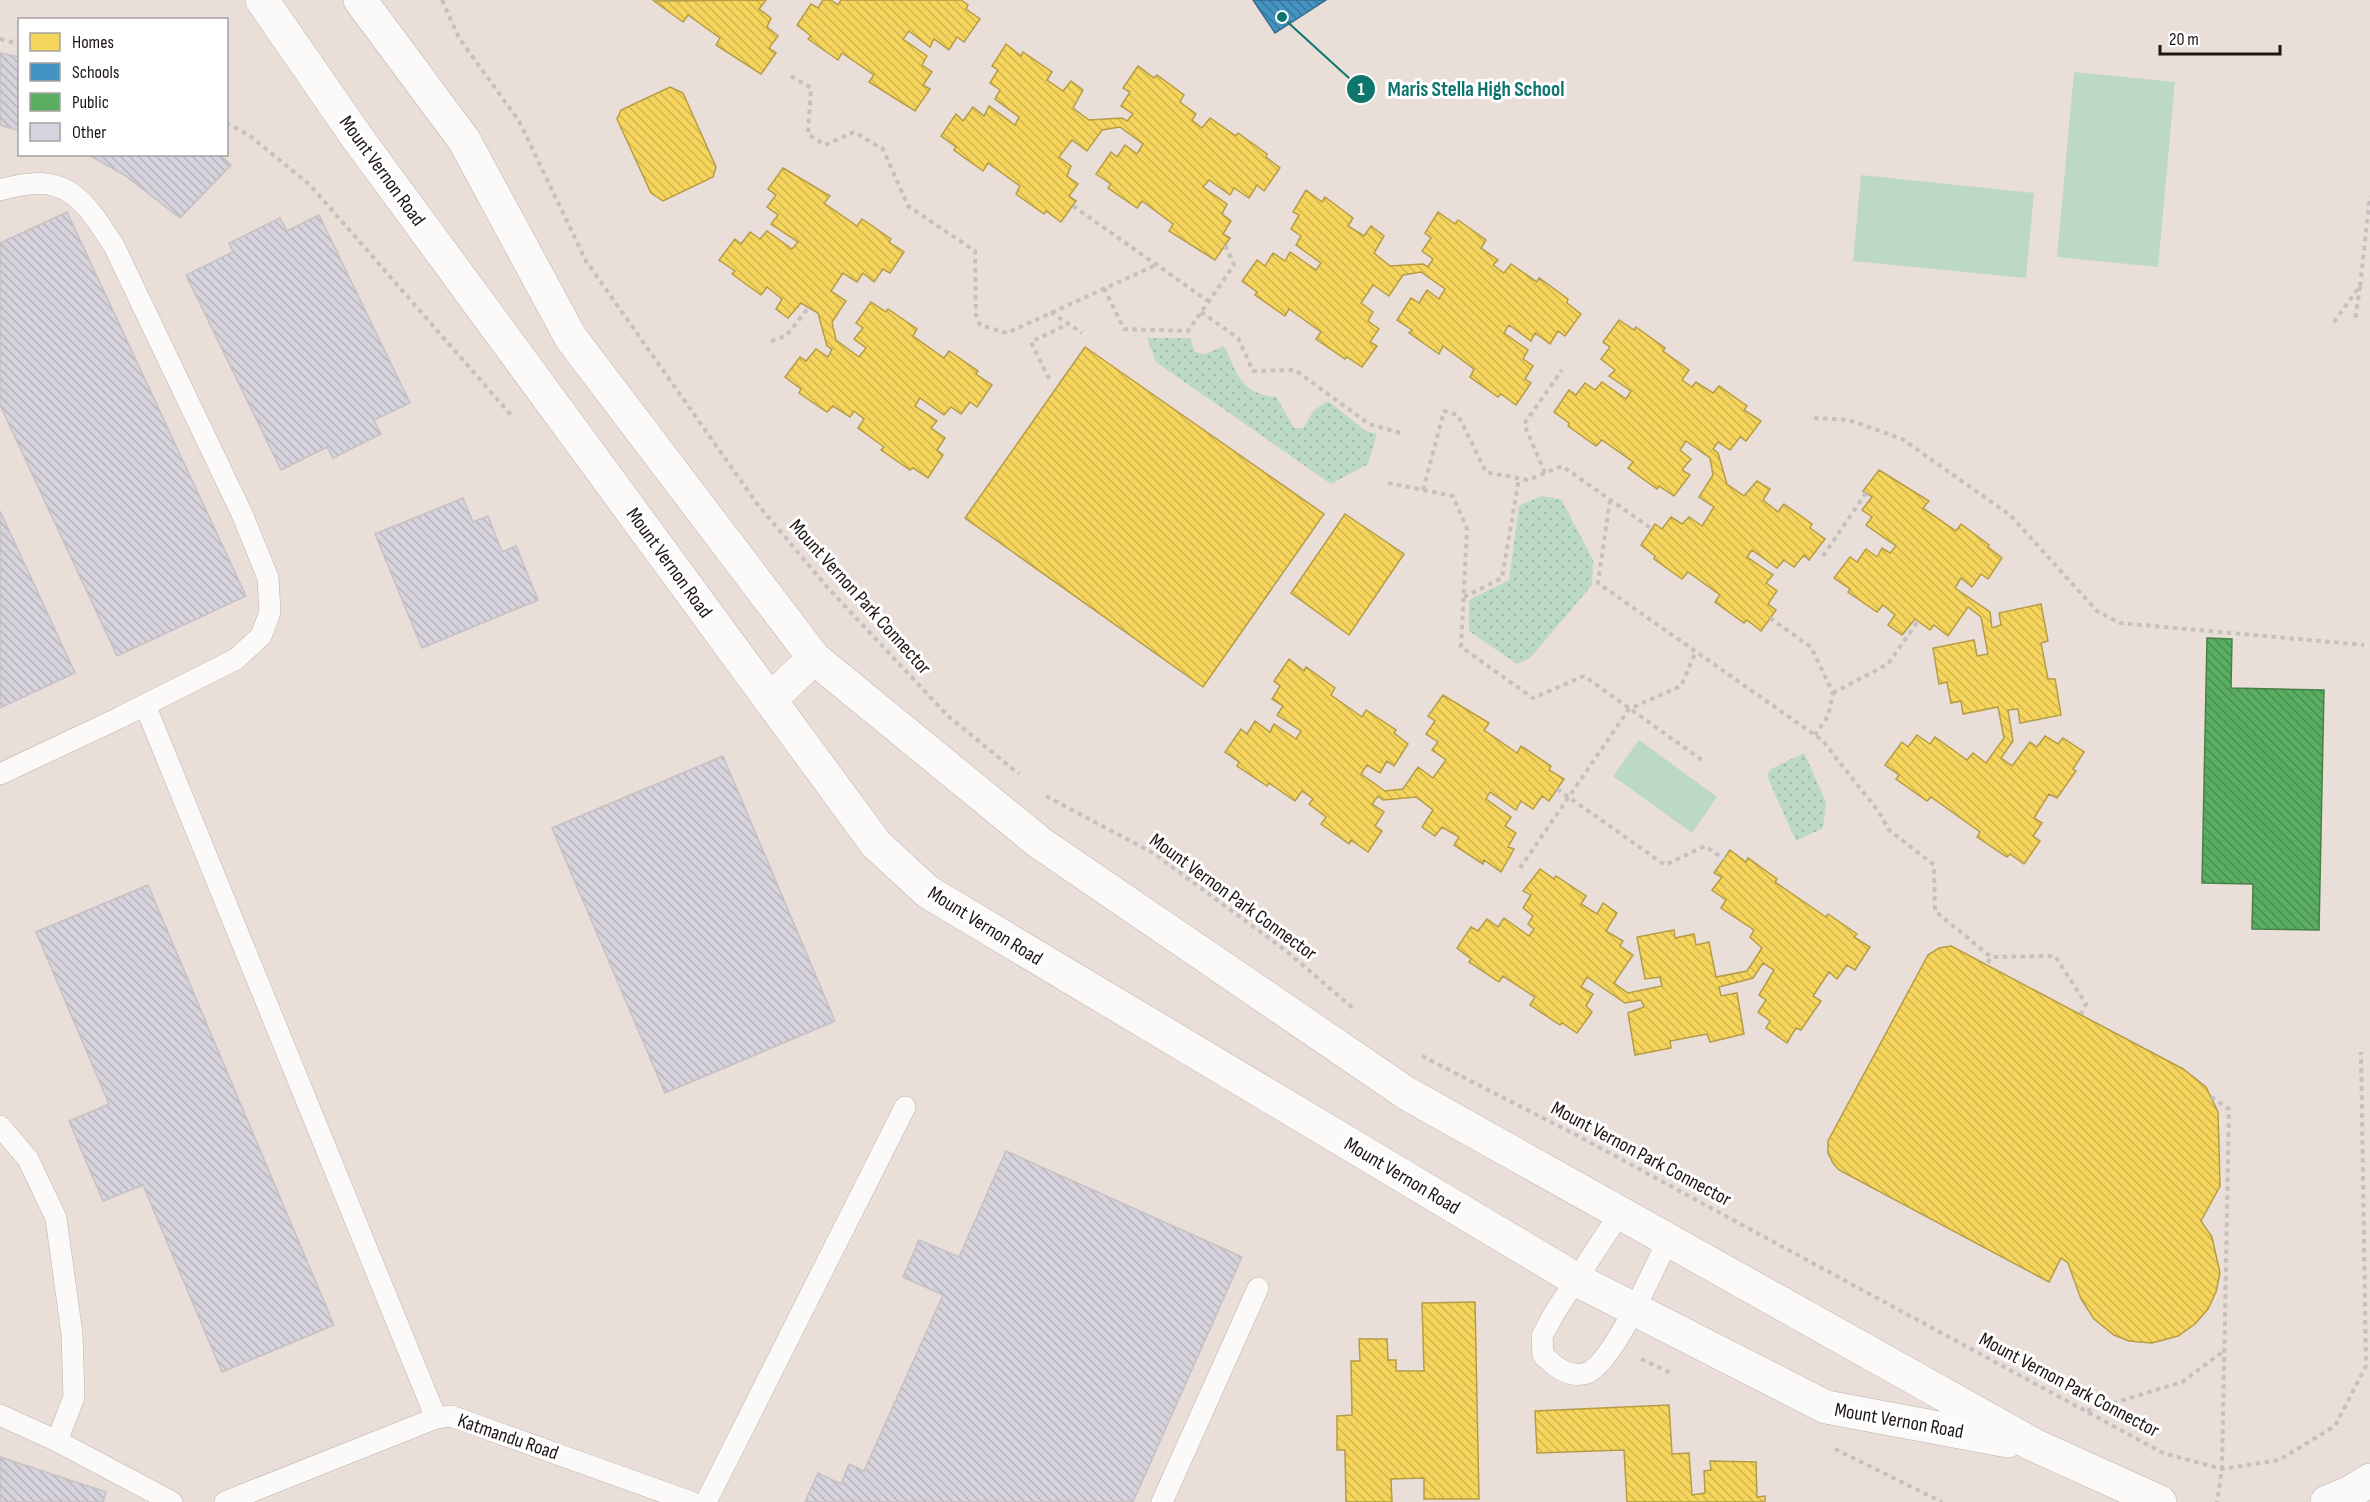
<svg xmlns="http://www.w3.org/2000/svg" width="2370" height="1502" font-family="'Sofia Sans Condensed',sans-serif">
<defs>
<pattern id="park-dots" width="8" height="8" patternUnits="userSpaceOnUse" patternTransform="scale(1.5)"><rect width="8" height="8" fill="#bbd9c4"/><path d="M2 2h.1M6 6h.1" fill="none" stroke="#a0baa8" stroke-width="1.8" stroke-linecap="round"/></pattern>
<pattern id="homes-back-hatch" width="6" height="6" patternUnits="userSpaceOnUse" patternTransform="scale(1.5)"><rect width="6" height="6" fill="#f6d55c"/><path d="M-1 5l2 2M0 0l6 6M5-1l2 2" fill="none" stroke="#d2b64f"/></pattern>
<pattern id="schools-back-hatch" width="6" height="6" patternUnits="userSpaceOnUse" patternTransform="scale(1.5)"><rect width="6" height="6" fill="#4393c3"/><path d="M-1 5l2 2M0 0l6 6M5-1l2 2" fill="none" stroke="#37779d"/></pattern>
<pattern id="public-back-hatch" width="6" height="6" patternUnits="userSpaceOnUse" patternTransform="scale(1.5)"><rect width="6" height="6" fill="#5aae61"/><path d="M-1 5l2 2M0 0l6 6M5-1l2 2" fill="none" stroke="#4a8d4f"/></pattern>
<pattern id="building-back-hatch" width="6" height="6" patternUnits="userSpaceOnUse" patternTransform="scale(1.5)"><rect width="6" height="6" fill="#d7d3dd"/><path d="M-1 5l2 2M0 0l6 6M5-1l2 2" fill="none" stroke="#b8b4bd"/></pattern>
</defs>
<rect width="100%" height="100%" fill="#eaded9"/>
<!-- grass -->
<g fill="#bbd9c4">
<polygon points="2074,72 2175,82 2158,267 2057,257"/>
<polygon points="1861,175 2034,193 2026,278 1853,261"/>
<polygon points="1639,740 1717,797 1692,833 1613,776"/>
</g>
<!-- park -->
<g fill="url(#park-dots)">
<path d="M1147,338H1190L1195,352L1205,354L1224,346C1239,376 1240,393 1276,397L1294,428H1303L1314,410L1328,401L1366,431L1377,434L1368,464L1331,484L1156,362Z"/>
<polygon points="1541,496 1561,499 1593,560 1592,585 1530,658 1517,664 1469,631 1469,600 1509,580 1519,506"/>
<polygon points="1804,753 1826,802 1823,828 1796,841 1767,776 1771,769"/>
</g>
<!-- homes -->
<g fill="url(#homes-back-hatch)" stroke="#b59c46" stroke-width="1.5">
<polygon points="766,0 759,9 771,18 767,27 778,36 769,48 776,53 761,74 716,45 720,38 688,15 683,22 654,1"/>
<polygon points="823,0 831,0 838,5 841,0 961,0 968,5 966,9 980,19 964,42 957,37 949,50 934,39 930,47 909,31 903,39 927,56 922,65 932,72 923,85 930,89 915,111 869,82 874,75 842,53 838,60 808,39 811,36 797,25 811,4 818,8"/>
<polygon points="1006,44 1021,56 1023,52 1052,72 1047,80 1063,91 1071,81 1083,90 1073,108 1089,120 1122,118 1127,121 1133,114 1121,106 1130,92 1123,88 1138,66 1154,78 1157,75 1184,95 1180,102 1196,114 1192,120 1202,128 1210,118 1236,136 1238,133 1267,154 1266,157 1280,168 1264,191 1257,185 1249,198 1234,188 1230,195 1209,180 1203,187 1227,204 1222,214 1231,221 1223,234 1230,238 1215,260 1169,231 1173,224 1142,201 1137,208 1108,188 1111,184 1096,174 1111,152 1117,157 1125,145 1137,154 1143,144 1120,127 1102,130 1087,151 1072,140 1059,157 1071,166 1067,176 1078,184 1069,196 1076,201 1061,222 1046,211 1044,214 1016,194 1020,186 988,163 983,171 954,150 956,147 941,136 956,114 963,121 973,107 984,116 989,106 1015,125 1019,117 995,99 1000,90 990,83 998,70 992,66"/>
<polygon points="670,87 683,93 716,167 713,177 663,201 651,193 617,119 621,110"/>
<polygon points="783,168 830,196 824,203 857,226 862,219 891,239 889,242 904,252 890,273 883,269 874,282 863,273 857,282 843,273 831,291 846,301 832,322 836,340 859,357 866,348 854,339 863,328 856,323 871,302 886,312 888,309 917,329 913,336 944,358 949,351 978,371 976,374 992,385 977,407 970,402 961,414 951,407 944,415 920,398 915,406 937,421 931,428 945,438 937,450 943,455 928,478 913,468 910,470 881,450 884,447 858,428 864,419 854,411 850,417 833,406 827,412 799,393 801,389 785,377 800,357 806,361 816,349 828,357 832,349 827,346 818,313 801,303 788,318 776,309 782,299 767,287 761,295 732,274 735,271 719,260 735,239 741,244 750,232 760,239 767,231 792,249 798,242 771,224 778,215 767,207 776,195 768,189"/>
<polygon points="1306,190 1322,202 1325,197 1353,218 1348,226 1364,236 1371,226 1384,236 1374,253 1390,266 1423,264 1428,267 1433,259 1422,251 1431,238 1425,233 1438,212 1455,224 1458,220 1486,240 1481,248 1498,260 1493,265 1504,273 1511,264 1537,282 1539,278 1568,299 1567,303 1581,314 1565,336 1558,331 1550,344 1535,333 1531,341 1509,325 1504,333 1528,350 1523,359 1533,366 1525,379 1531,383 1516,405 1501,394 1498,397 1470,377 1474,369 1443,346 1439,354 1409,333 1412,330 1397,320 1411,298 1419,303 1427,290 1439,299 1445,289 1421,272 1403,275 1389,296 1373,285 1361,303 1373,312 1368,321 1379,329 1370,342 1377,346 1362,367 1347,357 1345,359 1316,339 1321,332 1289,309 1285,316 1255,295 1257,292 1242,281 1257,260 1265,266 1273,253 1285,261 1290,252 1316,270 1321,263 1296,245 1301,236 1291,229 1299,215 1293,212"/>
<polygon points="1619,320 1634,330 1636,327 1665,348 1663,351 1689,370 1682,380 1692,387 1696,382 1713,393 1719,386 1747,406 1744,410 1761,421 1746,441 1740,437 1730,450 1718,442 1713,449 1718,453 1727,484 1744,496 1757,481 1770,489 1763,500 1778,512 1784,504 1812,524 1810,528 1825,539 1809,560 1804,555 1794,567 1784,560 1777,568 1752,550 1747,557 1773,575 1766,583 1777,591 1768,604 1776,610 1761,631 1747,620 1744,623 1715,602 1720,595 1688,572 1682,579 1654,559 1655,556 1641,545 1655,524 1662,529 1671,517 1682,524 1689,517 1702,526 1714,507 1699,497 1713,475 1710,458 1686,441 1680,450 1691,459 1682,470 1690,475 1674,496 1659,486 1657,489 1628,468 1633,462 1602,440 1596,446 1568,426 1569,423 1554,412 1569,390 1576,395 1585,383 1595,390 1602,382 1626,399 1631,391 1609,376 1615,370 1601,359 1610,347 1603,342"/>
<polygon points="1085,347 1324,514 1203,687 965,518"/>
<polygon points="1879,470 1929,501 1923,508 1956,531 1961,524 1989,545 1988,547 2002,558 1988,579 1981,574 1972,587 1961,578 1955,588 1990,612 1992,628 2001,625 1999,613 2041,604 2048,641 2041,643 2048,679 2055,679 2061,715 2020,723 2018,709 2008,710 2013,741 2001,758 2012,766 2030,742 2037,747 2045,736 2058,744 2063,738 2084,752 2073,769 2076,771 2057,798 2049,794 2034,818 2042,823 2033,836 2040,841 2024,864 2010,854 2007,857 1977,837 1980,832 1931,797 1927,801 1896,779 1899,775 1885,765 1902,742 1908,747 1917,735 1930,744 1935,737 1967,760 1973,753 1986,763 2004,738 1998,707 1963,714 1961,701 1951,703 1947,682 1939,684 1933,648 1974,640 1977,656 1988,654 1981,617 1968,607 1948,636 1934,625 1930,630 1915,619 1902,635 1888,625 1895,615 1883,605 1877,612 1848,592 1850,589 1834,578 1850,557 1857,562 1866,549 1877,557 1882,548 1890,553 1896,546 1866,525 1872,517 1862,510 1872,497 1863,491"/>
<polygon points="1345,514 1404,554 1349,635 1291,593"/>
<polygon points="1289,659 1304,671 1306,667 1335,688 1331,695 1362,717 1366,710 1396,730 1394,733 1408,744 1394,766 1387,761 1380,773 1367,765 1361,774 1385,791 1403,789 1418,767 1433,778 1446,760 1432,750 1438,742 1426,734 1435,721 1428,716 1443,695 1489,723 1484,730 1517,753 1521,746 1551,766 1549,770 1564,779 1549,801 1542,796 1533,809 1521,801 1516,810 1490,792 1486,799 1511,817 1505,826 1516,833 1508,847 1514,849 1501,872 1484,860 1483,864 1454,845 1459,837 1442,827 1435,836 1422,827 1433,810 1416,797 1383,800 1378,796 1372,804 1384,812 1375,826 1382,831 1368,852 1351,840 1349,844 1321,824 1326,817 1309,804 1313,799 1302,791 1295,801 1269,783 1267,786 1237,766 1239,762 1225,752 1241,729 1247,734 1255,721 1270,732 1274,724 1296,739 1301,731 1277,715 1283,706 1272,699 1280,686 1274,681"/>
<polygon points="1730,850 1746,862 1748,858 1777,879 1775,882 1826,917 1828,914 1857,934 1854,937 1870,947 1855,970 1847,965 1837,979 1829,972 1813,996 1821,1001 1801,1030 1796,1028 1787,1043 1766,1028 1770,1021 1758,1012 1766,1000 1759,995 1774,970 1763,963 1753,978 1719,987 1721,996 1737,993 1744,1034 1710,1042 1707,1034 1670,1041 1671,1048 1635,1055 1628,1013 1644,1007 1641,1000 1625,1003 1587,977 1581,987 1593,994 1586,1006 1592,1012 1577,1033 1562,1023 1560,1025 1530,1005 1535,997 1503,976 1499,982 1469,962 1471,959 1457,948 1471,927 1478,931 1487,919 1498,927 1504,918 1529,936 1534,929 1528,924 1533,916 1523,908 1531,895 1523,891 1540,869 1554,879 1556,876 1586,896 1581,904 1597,914 1603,903 1617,913 1606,931 1623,941 1620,946 1633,955 1614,983 1628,993 1662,986 1660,977 1645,979 1637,937 1674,930 1675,938 1694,934 1696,945 1709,942 1716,977 1747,971 1762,948 1750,937 1754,930 1721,908 1726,900 1712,890 1722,877 1714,873"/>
<polygon points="1951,946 2183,1069 2206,1087 2218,1112 2220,1186 2201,1221 2212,1237 2220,1273 2216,1292 2208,1309 2195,1324 2178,1336 2152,1343 2129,1341 2114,1335 2094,1319 2081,1299 2068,1263 2061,1258 2049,1282 1839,1170 1833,1163 1828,1153 1828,1141 1928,955 1939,948"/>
<polygon points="1475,1302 1479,1499 1424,1499 1424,1478 1391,1479 1392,1502 1346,1502 1345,1450 1337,1450 1337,1416 1352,1415 1351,1361 1360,1361 1359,1339 1387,1339 1388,1360 1396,1360 1396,1371 1424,1371 1422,1303"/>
<polygon points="1669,1405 1672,1454 1689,1453 1692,1495 1705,1493 1704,1471 1711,1470 1710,1461 1756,1462 1757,1497 1765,1496 1765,1502 1627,1502 1624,1450 1537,1453 1535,1411"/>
</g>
<!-- schools -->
<polygon fill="url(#schools-back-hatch)" stroke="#386e8e" stroke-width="1.5" points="1253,0 1326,0 1275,33"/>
<!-- public -->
<polygon fill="url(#public-back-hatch)" stroke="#48804a" stroke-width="1.5" points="2207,638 2232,639 2231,688 2324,690 2319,930 2252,929 2253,884 2202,883"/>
<!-- building -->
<g fill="url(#building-back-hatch)" stroke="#c6c1c2" stroke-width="1.5">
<polygon points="0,53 20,57 20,131 0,125"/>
<polygon points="87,154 219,154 231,165 180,218 126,176"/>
<polygon points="67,212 246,596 117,656 0,405 0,243"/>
<polygon points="319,215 410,403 374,420 381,434 333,458 327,447 281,470 186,275 233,252 229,243 280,218 287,231"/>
<polygon points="463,498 473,522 488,516 502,552 516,546 538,600 422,648 375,534"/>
<polygon points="0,511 75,673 0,708"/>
<polygon points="723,756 835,1021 665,1093 552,828"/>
<polygon points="148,885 334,1325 222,1372 143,1185 103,1201 69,1121 109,1104 36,932"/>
<polygon points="1006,1151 1242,1257 1133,1502 805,1502 818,1473 841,1484 849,1464 864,1471 943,1295 903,1277 919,1240 959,1257"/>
<polygon points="0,1457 106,1492 103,1502 0,1502"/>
</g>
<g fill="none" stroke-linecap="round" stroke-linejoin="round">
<!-- service casing -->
<g stroke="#bcb3af" stroke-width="22">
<g id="service">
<path d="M0,190C65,171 81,195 114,246L243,516L268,578L270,612L261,636L236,659L119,718L0,774"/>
<polyline points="145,705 436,1418"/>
<polyline points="0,1126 28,1159 56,1218 72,1334 74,1397 57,1441"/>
<path d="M1620,1213L1555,1312L1542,1336L1543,1355C1554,1366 1569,1379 1587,1373C1613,1363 1654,1268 1668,1240"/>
<polyline points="0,1415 57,1441 172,1502"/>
<polyline points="225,1502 436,1418 451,1416 691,1502"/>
<polyline points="706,1502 905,1107"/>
<polyline points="1162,1502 1258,1288"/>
</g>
</g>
<!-- minor casing -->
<g stroke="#bcb3af" stroke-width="34">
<g id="minor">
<polyline points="262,0 356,136 876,844 928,892 1577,1280 1826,1407 2008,1441"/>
<polyline points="360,0 464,140 571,338 814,658 1040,843 1406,1093 2034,1445 2160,1502"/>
<polyline points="770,700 814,658"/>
<polyline points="2327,1502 2349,1493 2370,1480"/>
</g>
</g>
<!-- path -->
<g stroke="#c4c1bf" stroke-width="4" stroke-dasharray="4.5 4.5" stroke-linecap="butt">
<polyline points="442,0 459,38 519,121 586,261 758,505 828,588 948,716 1019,774"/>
<polyline points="0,39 20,44"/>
<polyline points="791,76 811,88 808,134 825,145 854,132 883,149 908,206 975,251 976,315 980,325 1007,333 1156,265"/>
<polyline points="226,123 249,135 310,185 511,415"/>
<polyline points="1073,206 1208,301"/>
<polyline points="2360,286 2370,196"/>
<polyline points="1104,288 1124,329 1188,331 1234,265 1225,245"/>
<polyline points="1051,312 1082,333"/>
<polyline points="1201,312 1238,338 1253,371 1295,370 1369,424 1400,433"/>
<polyline points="2334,322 2360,286 2355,321"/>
<polyline points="771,341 786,336 809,307"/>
<polyline points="1049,379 1031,342 1068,324"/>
<polyline points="1814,418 1849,420 1902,439 2010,515 2097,611 2120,623 2364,645"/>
<polyline points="1545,473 1524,424 1562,370"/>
<polyline points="1388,483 1453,496 1467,529 1461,647 1533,698 1584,676 1702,760"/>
<polyline points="1423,490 1444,411 1458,415 1486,472 1528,480 1562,466 1652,529"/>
<polyline points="1610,500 1598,583 1822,740 1879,812 1889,830 1934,865 1935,911 1991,957 2055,956 2086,1004 2081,1014"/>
<polyline points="1823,556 1866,493"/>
<polyline points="1464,597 1502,578 1519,478"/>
<polyline points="1770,618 1811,647 1833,693 1828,716 1815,735"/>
<polyline points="1833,693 1888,664 1918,621"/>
<polyline points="1557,789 1665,865 1705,846 1724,859"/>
<polyline points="1046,796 1153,853 1285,950 1354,1009"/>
<polyline points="1520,868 1629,709 1681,686 1696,651"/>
<polyline points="1988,963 1991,957"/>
<polyline points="1422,1056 1580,1137 2163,1453 2222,1469 2279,1460 2335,1426 2366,1366 2361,1052"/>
<polyline points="2211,1097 2229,1109 2222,1469 2217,1502"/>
<polyline points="1641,1359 1673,1374"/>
<polyline points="2087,1411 2182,1382 2224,1351"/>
<polyline points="1835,1449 1942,1502"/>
</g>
<!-- service -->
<use href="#service" stroke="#fcfaf9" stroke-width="21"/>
<!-- minor -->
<use href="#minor" stroke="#fcfaf9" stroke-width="33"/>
</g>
<g text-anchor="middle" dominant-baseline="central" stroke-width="6" stroke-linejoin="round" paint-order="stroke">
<!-- street labels -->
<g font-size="20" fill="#1e1613" stroke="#fff">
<text transform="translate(382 171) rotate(54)">Mount Vernon Road</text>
<text transform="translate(669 563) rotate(54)">Mount Vernon Road</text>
<text transform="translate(860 597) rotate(48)">Mount Vernon Park Connector</text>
<text transform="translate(1233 897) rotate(36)">Mount Vernon Park Connector</text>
<text transform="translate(985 926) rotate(32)">Mount Vernon Road</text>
<text transform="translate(1641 1154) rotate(28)">Mount Vernon Park Connector</text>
<text transform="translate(1402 1176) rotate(31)">Mount Vernon Road</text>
<text transform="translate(2069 1385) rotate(28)">Mount Vernon Park Connector</text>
<text transform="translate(1899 1421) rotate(10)">Mount Vernon Road</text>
<text transform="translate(508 1437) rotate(19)">Katmandu Road</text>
</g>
</g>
<!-- callouts -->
<path fill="none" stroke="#0f766e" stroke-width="2" d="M1282 17L1361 89"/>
<g fill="#0f766e" stroke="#fff" stroke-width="2">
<circle cx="1282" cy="17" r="6"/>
<circle cx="1361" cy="89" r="15"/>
</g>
<g font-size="18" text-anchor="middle" font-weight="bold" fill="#fff">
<text x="1361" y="95">1</text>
</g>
<g font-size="21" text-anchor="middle" font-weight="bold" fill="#0f766e" stroke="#fff" stroke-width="6" stroke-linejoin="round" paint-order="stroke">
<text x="1476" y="96">Maris Stella High School</text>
</g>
<!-- legend -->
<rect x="18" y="18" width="210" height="138" fill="#ffffff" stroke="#a5a2a1" stroke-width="1.5"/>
<rect x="30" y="33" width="30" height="18" fill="#f6d55c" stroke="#a5a2a1" stroke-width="1.5"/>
<text x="72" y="48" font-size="18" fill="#1e1613">Homes</text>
<rect x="30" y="63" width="30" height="18" fill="#4393c3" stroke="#a5a2a1" stroke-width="1.5"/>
<text x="72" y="78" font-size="18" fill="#1e1613">Schools</text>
<rect x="30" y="93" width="30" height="18" fill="#5aae61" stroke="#a5a2a1" stroke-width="1.5"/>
<text x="72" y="108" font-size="18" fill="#1e1613">Public</text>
<rect x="30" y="123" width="30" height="18" fill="#d7d3dd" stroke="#a5a2a1" stroke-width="1.5"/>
<text x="72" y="138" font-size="18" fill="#1e1613">Other</text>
<!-- scale -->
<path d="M2160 45v9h120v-9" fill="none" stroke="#1e1613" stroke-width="3"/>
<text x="2169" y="45" font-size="18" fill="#1e1613" stroke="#ffffff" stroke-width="4.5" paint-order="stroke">20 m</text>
</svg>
